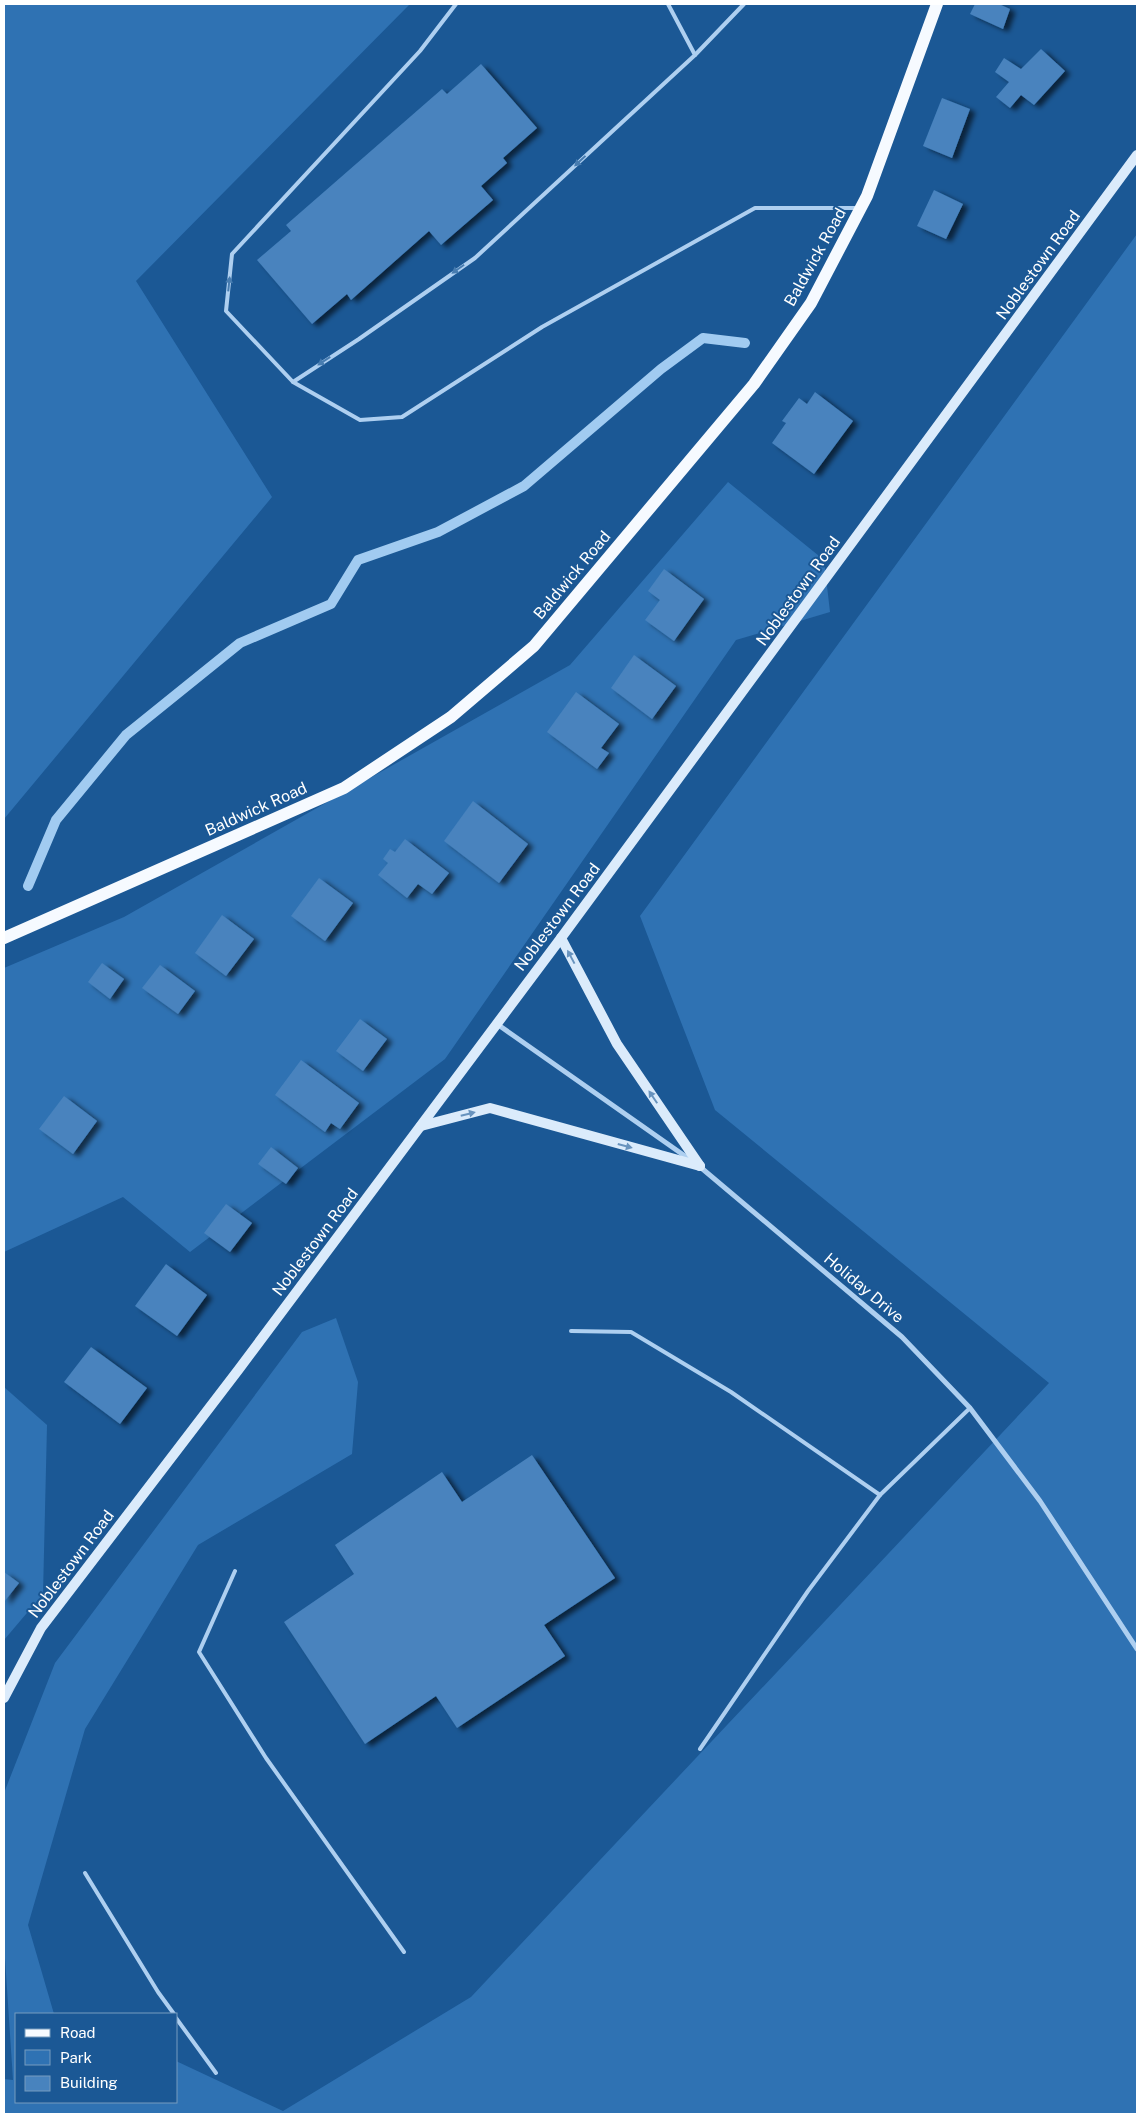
<svg xmlns="http://www.w3.org/2000/svg" width="1141" height="2118" font-family="'Public Sans',sans-serif">
<defs>
<filter id="shadow"><feDropShadow dx="5.5" dy="3" stdDeviation="2.5" flood-color="#0009"/></filter>
</defs>
<rect width="100%" height="100%" fill="#1b5895"/>
<!-- green -->
<g fill="#2f72b3">
<polygon points="4,4 410,4 136,281 272,497 4,819"/>
<polygon points="1137,234 1137,2114 4,2114 4,2079 13,2080 4,1943 4,1793 55,1663 302,1332 336,1318 358,1382 352,1454 198,1545 85,1729 28,1925 54,2014 16,2014 16,2102 176,2102 176,2061 283,2111 471,1997 1049,1383 715,1110 640,916"/>
<polygon points="728,482 824,560 830,612 736,640 445,1059 190,1252 123,1197 4,1252 4,968 124,917 570,665"/>
<polygon points="4,1387 47,1425 43,1594 4,1640"/>
</g>
<g fill="none" stroke-linecap="round" stroke-linejoin="round">
<!-- stream -->
<polyline stroke="#a1cbf1" stroke-width="10" points="28,886 56,820 126,735 240,643 331,604 358,560 438,532 524,486 661,369 703,338 745,343"/>
</g>
<!-- building -->
<g fill="#4883be" filter="url(#shadow)">
<polygon points="975,4 999,4 1010,9 1003,29 970,14"/>
<polygon points="1041,49 1065,71 1034,105 1021,95 1010,108 996,97 1009,82 995,72 1004,58 1021,69"/>
<polygon points="481,64 537,128 503,158 507,163 481,186 493,200 441,245 429,231 351,300 347,294 312,324 257,260 291,231 286,225 442,89 447,94"/>
<polygon points="942,98 970,109 952,158 923,146"/>
<polygon points="934,190 963,204 946,239 917,226"/>
<polygon points="815,392 853,421 814,474 772,443 786,423 782,421 799,398 807,404"/>
<polygon points="664,569 704,599 674,641 645,620 660,600 648,591"/>
<polygon points="634,655 676,686 652,719 611,688"/>
<polygon points="576,692 619,724 601,748 609,753 597,769 547,732"/>
<polygon points="473,801 528,844 499,883 444,841"/>
<polygon points="405,839 449,873 432,894 418,884 407,898 378,875 388,863 383,859 390,849 395,852"/>
<polygon points="319,878 353,903 325,941 291,916"/>
<polygon points="222,915 254,939 226,976 195,953"/>
<polygon points="102,963 124,979 110,999 88,982"/>
<polygon points="160,965 195,991 178,1014 142,988"/>
<polygon points="360,1019 387,1039 363,1071 336,1051"/>
<polygon points="301,1060 359,1103 340,1129 331,1123 325,1132 275,1095"/>
<polygon points="64,1096 97,1121 73,1154 39,1129"/>
<polygon points="271,1147 298,1168 286,1184 258,1164"/>
<polygon points="226,1204 252,1223 230,1252 204,1233"/>
<polygon points="166,1264 207,1295 177,1336 135,1306"/>
<polygon points="91,1347 147,1388 120,1424 64,1382"/>
<polygon points="532,1455 615,1578 544,1625 565,1656 457,1728 436,1696 365,1744 284,1622 354,1574 335,1545 442,1472 462,1502"/>
<polygon points="4,1572 19,1583 4,1602"/>
</g>
<g fill="none" stroke-linecap="round" stroke-linejoin="round">
<!-- service -->
<g stroke="#aecff0" stroke-width="4">
<polyline points="456,4 420,51 232,254 226,311 293,382 359,339 475,258 695,55 668,4"/>
<polyline points="695,55 744,4"/>
<polyline points="293,382 360,420 402,417 542,327 755,208 858,208"/>
<polyline points="571,1331 631,1332 731,1392 880,1495"/>
<polyline points="235,1571 199,1652 266,1758 404,1952"/>
<polyline points="700,1749 808,1591 880,1495 970,1408"/>
<polyline points="85,1873 158,1992 174,2014"/>
<polyline points="176,2018 216,2073"/>
</g>
<!-- minor -->
<g stroke="#aecff0" stroke-width="5">
<polyline points="497,1024 692,1161"/>
<polyline points="699,1166 902,1337 970,1408 1040,1501 1137,1649"/>
</g>
<!-- secondary -->
<g stroke="#dbebfb" stroke-width="10">
<polyline points="561,938 617,1044 700,1166"/>
<polyline points="421,1126 490,1108 700,1166"/>
<polyline points="4,1698 41,1628 239,1369 561,938 1137,155"/>
</g>
<!-- primary -->
<polyline stroke="#f6faff" stroke-width="12" points="4,938 344,788 451,717 534,646 754,384 811,303 867,196 937,4"/>
</g>
<!-- one-way arrows -->
<defs><path id="oneway-solid" d="M-6-.8H1V-3.2L6.5 0L1 3.2V.8H-6Z" transform="scale(1.25)"/></defs>
<g fill="#477cb0">
<use href="#oneway-solid" transform="translate(580 161) rotate(137)"/>
<use href="#oneway-solid" transform="translate(458 269) rotate(145)"/>
<use href="#oneway-solid" transform="translate(229 284) rotate(-84)"/>
<use href="#oneway-solid" transform="translate(324 361) rotate(147)"/>
</g>
<g fill="#6893be">
<use href="#oneway-solid" transform="translate(571 957) rotate(-118)"/>
<use href="#oneway-solid" transform="translate(653 1097) rotate(-124)"/>
<use href="#oneway-solid" transform="translate(468 1114) rotate(-14)"/>
<use href="#oneway-solid" transform="translate(625 1146) rotate(15)"/>
</g>
<g text-anchor="middle" dominant-baseline="central" stroke-width="4" stroke-linejoin="round" paint-order="stroke">
<!-- street labels -->
<g font-size="16" fill="#fff" stroke="#1b5895">
<text transform="translate(815 257) rotate(-61)">Baldwick Road</text>
<text transform="translate(1038 265) rotate(-54)">Noblestown Road</text>
<text transform="translate(572 575) rotate(-50)">Baldwick Road</text>
<text transform="translate(798 591) rotate(-54)">Noblestown Road</text>
<text transform="translate(256 809) rotate(-24)">Baldwick Road</text>
<text transform="translate(557 917) rotate(-53)">Noblestown Road</text>
<text transform="translate(315 1242) rotate(-53)">Noblestown Road</text>
<text transform="translate(864 1288) rotate(40)">Holiday Drive</text>
<text transform="translate(71 1564) rotate(-53)">Noblestown Road</text>
</g>
</g>
<!-- border -->
<rect width="1141" height="2118" fill="none" stroke="#ffffff" stroke-width="10"/>
<!-- legend -->
<rect x="15" y="2013" width="162" height="90" fill="#1b5895" stroke="#769bbf"/>
<rect x="25" y="2029" width="25" height="8" fill="#f6faff" stroke="#769bbf"/>
<text x="60" y="2038" font-size="15" fill="#ffffff">Road</text>
<rect x="25" y="2050" width="25" height="15" fill="#2f72b3" stroke="#769bbf"/>
<text x="60" y="2063" font-size="15" fill="#ffffff">Park</text>
<rect x="25" y="2076" width="25" height="15" fill="#4883be" stroke="#769bbf"/>
<text x="60" y="2088" font-size="15" fill="#ffffff">Building</text>
</svg>
